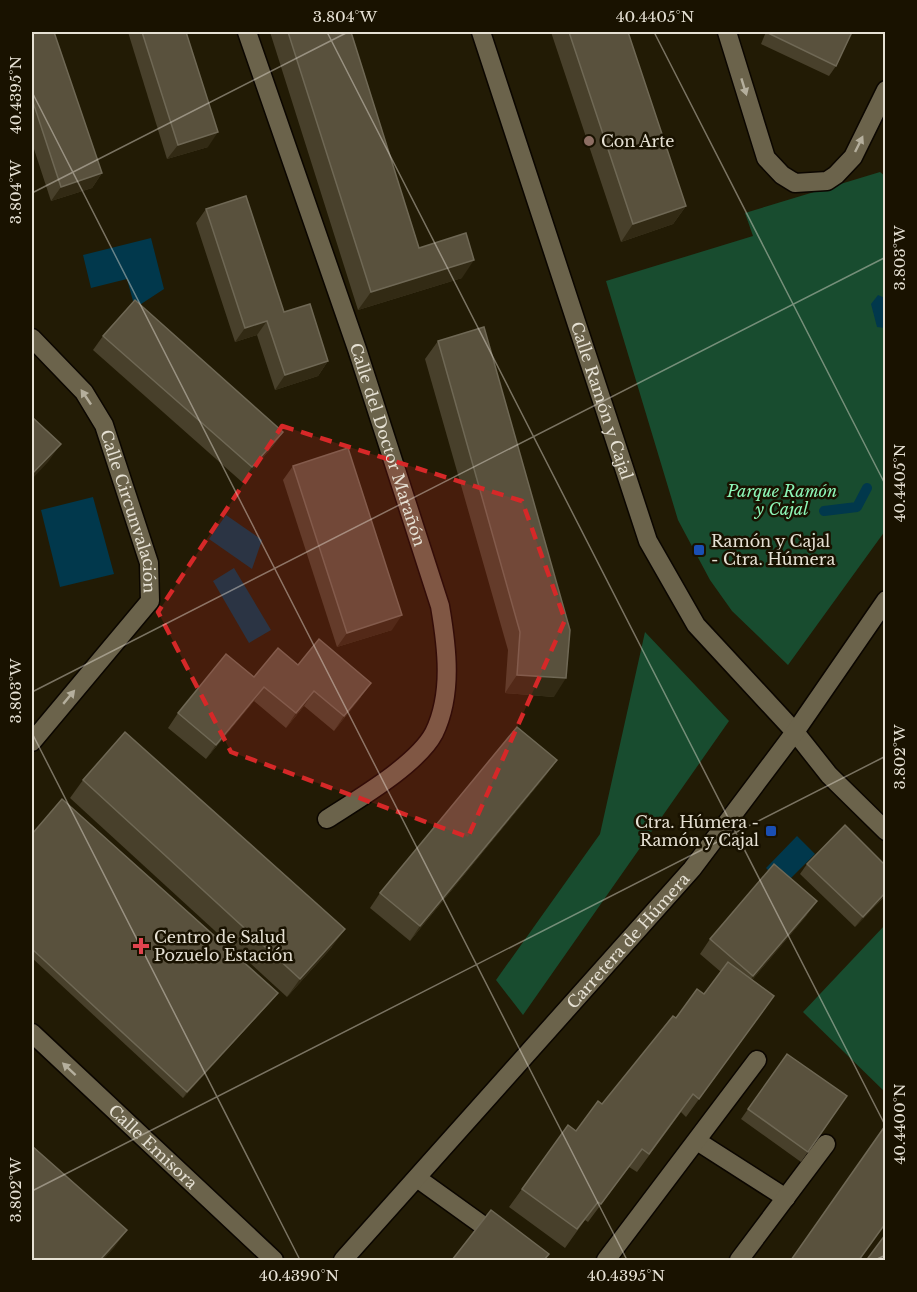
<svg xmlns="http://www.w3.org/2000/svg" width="917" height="1292" font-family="'Libre Baskerville',serif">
<rect width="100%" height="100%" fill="#221b05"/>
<!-- green -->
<g fill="#184c2f">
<polygon points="880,172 885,176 885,531 788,665 732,611 710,580 678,520 606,281 753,236 745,213"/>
<polygon points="645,632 729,721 523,1015 496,980 600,834"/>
<polygon points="885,925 885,1092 803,1012"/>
</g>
<!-- water -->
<g fill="#01384c">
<polygon points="151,238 164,289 135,308 127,279 91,288 83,255"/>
<polygon points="878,295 885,298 885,328 877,327 871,304"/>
<polygon points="93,497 114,574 60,587 41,510"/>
<polygon points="226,515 262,540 252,569 209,539"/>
<polygon points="234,568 271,630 249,643 213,581"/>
<polygon points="797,836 815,854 783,886 766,868"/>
</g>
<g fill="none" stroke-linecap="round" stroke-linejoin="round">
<!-- stream -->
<polyline stroke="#01384c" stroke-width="10" points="824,511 857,507 867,488"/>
<!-- lane casing -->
<g stroke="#0b0600" stroke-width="21">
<g id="lane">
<polyline points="697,1141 786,1198"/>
<polyline points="417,1178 531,1260"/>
<polyline points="606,1260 757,1060"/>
<polyline points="739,1260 826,1144"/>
</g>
</g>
<!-- street casing -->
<g stroke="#0b0600" stroke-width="21">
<g id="street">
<path id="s1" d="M247,32L357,349L440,606C447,647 453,694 434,733C417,765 358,799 327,819"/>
<polyline points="727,32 766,158 782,175 795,183 827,181 836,175 853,157 886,90"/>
<path id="s2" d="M32,338L84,392L104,425L149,563L150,601L32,742"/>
<polyline points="795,732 829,775 886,831"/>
<path id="s3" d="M32,1033L274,1260"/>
</g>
</g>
<!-- secondary casing -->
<g stroke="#0b0600" stroke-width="21">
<g id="secondary">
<path id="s4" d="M481,32L648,541L696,625L795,732"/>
<path id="s5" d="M343,1260L692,869L795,732L886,600"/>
</g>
</g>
<!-- lane -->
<use href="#lane" stroke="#6b634b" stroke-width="18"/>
<!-- street -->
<use href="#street" stroke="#6b634b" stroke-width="18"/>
<!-- secondary -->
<use href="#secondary" stroke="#6b634b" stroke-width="18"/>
</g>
<!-- wall -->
<g fill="#48402b">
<polygon points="32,32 102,173 92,188 51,201 32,143"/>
<polygon points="128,32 186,32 208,147 167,159"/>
<polygon points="270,32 351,32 419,248 462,278 358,310"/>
<polygon points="551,32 628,32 686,206 673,224 621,242"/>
<polygon points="766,32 852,32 836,66 829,76 761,44"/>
<polygon points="206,209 284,312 328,361 318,376 275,390 257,335 235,342 196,223"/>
<polygon points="103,336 283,432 273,446 242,482 93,350"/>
<polygon points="438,341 554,697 505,693 508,650 425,359"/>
<polygon points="293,466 392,630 337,647 283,480"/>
<polygon points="298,665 361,697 334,731 304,706 286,728 254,701 206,759 168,728 178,713 254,677"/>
<polygon points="547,774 410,941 370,908 380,893"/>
<polygon points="83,780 332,947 287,997 70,798"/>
<polygon points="32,834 278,993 274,998 183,1098 32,958"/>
<polygon points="807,864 885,896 855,927 800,874"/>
<polygon points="807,915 752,980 774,996 761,1014 686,1117 681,1112 637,1172 629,1167 588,1222 585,1220 565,1248 509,1207 522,1189 602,1104 676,1018 704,994 721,972 700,954 710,939"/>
<polygon points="787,1054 847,1096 801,1162 741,1119"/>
</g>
<!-- shaded-wall -->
<g fill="#322a14">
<polygon points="218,132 208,147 167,159 178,145"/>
<polygon points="102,173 92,188 51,201 61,187"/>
<polygon points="686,206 673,224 621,242 633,224"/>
<polygon points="474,260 462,278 358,310 371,292"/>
<polygon points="267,321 257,335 235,342 245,328"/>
<polygon points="328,361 318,376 275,390 285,375"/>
<polygon points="283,432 273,446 242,482 252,467"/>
<polygon points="61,444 48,462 32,479 32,474"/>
<polygon points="402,615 392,630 337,647 347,633"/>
<polygon points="517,675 566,678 554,697 505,693"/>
<polygon points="371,683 361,697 334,731 344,716"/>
<polygon points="264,687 254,701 206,759 216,745"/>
<polygon points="314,691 304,706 286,728 296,713"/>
<polygon points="557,760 547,774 410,941 420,926"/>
<polygon points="885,893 885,896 855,927 863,917"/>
<polygon points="817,901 807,915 743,991 753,976"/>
<polygon points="345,929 332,947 287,997 300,979"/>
<polygon points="278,993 274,998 183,1098 187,1092"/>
<polygon points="127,1230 114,1248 103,1260 100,1260"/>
</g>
<!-- building -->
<g fill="#59513d" stroke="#6f6855" stroke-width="1.5">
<polygon points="32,32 54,32 102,173 61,187 32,99"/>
<polygon points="142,32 186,32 218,132 178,145"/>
<polygon points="288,32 351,32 419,248 466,233 474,260 371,292"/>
<polygon points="569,32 628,32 686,206 633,224"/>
<polygon points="769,32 852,32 836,66 768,33"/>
<polygon points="246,196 284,312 310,304 328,361 285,375 267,321 245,328 206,209"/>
<polygon points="135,300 283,432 252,467 103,336"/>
<polygon points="484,327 570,630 566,678 517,675 520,632 438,341"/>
<polygon points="32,417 61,444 32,474"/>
<polygon points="348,448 402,615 347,633 293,466"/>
<polygon points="319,639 371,683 344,716 314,691 296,713 264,687 216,745 178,713 226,654 254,677 278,648 298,665"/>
<polygon points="517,727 557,760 420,926 380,893"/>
<polygon points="125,732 345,929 300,979 83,780"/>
<polygon points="62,799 278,993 187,1092 32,949 32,834"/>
<polygon points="845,825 885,865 885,893 863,917 807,864"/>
<polygon points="774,864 817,901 753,976 710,939"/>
<polygon points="728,962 774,996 699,1099 693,1094 649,1154 642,1149 601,1204 598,1202 577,1229 522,1189 568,1125 576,1131 598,1101 602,1104 673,1016 676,1018 697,989 704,994"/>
<polygon points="787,1054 847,1096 808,1152 748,1109"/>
<polygon points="885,1126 885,1224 859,1260 791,1260"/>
<polygon points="32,1146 127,1230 100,1260 32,1260"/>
<polygon points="491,1210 549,1254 544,1260 452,1260"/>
<polygon points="885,1235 885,1260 872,1260 868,1258"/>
</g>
<!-- one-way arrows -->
<defs><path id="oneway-solid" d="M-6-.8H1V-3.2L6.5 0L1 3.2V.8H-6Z" transform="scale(1.5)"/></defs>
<g fill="#b5af9d">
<use href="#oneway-solid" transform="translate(744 87) rotate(73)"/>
<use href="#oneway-solid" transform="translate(859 144) rotate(-64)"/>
<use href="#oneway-solid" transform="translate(86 397) rotate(-124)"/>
<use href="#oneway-solid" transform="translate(69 697) rotate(-50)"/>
<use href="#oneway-solid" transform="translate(69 1069) rotate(-137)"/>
</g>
<!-- marked area -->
<path fill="#d62828" fill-opacity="0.2" stroke="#d62828" stroke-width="4.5" stroke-dasharray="12 8" stroke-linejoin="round" d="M282,426L522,501L565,620L468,837L231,752L158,612Z"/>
<!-- ticks -->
<path fill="none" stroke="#e6e1d4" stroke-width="1.5" stroke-opacity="0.45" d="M327,32L886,1127M654,32L886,486M32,92L627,1260M32,193L348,32M32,692L886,257M32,733L300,1260M32,1191L886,756M875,1260L886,1255"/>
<!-- markers -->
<circle fill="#8d6e63" stroke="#191200" stroke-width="2" cx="589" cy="141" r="6"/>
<g fill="#1a4fb4" stroke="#191200" stroke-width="2">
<rect x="693" y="544" width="12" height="12" rx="3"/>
<rect x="765" y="825" width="12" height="12" rx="3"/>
</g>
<path fill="#e0444e" stroke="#191200" stroke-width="2" d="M138 937h6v6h6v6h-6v6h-6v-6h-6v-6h6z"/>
<g text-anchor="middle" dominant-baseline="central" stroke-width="5" stroke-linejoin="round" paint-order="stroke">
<!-- poi labels -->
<g font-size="16" fill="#e6e1d4" stroke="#191200" text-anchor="start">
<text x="601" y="141">Con Arte</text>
<text x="711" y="541">Ramón y Cajal<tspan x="711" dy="18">- Ctra. Húmera</tspan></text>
<text x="759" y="822" text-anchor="end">Ctra. Húmera -<tspan x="759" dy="18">Ramón y Cajal</tspan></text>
<text x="154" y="937">Centro de Salud<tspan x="154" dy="18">Pozuelo Estación</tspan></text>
</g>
<!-- street labels -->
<g font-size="16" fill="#e6e1d4" stroke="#191200">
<text stroke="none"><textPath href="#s4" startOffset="388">Calle Ramón y Cajal</textPath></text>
<text stroke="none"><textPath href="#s1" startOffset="436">Calle del Doctor Marañón</textPath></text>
<text stroke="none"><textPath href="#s2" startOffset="204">Calle Circunvalación</textPath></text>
<text stroke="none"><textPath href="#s5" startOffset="428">Carretera de Húmera</textPath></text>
<text stroke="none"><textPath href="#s3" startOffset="166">Calle Emisora</textPath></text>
</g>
<!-- park labels -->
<g font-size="16" font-style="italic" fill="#8df7b7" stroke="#191200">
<text x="782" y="491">Parque Ramón<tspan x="782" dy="18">y Cajal</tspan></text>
</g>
</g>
<!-- border -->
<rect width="917" height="1292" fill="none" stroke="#191200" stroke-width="66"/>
<rect x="33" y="33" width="851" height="1226" fill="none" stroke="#e6e1d4" stroke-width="2"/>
<g font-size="15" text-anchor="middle" fill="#e6e1d4">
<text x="345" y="22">3.804°W</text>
<text x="655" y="22">40.4405°N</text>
<text transform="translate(16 95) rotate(-90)" y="5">40.4395°N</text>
<text transform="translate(16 192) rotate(-90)" y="5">3.804°W</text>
<text transform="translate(900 258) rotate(-90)" y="5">3.803°W</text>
<text transform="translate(900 483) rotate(-90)" y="5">40.4405°N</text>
<text transform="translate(16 691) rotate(-90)" y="5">3.803°W</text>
<text transform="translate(900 757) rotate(-90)" y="5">3.802°W</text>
<text transform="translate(900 1124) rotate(-90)" y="5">40.4400°N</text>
<text transform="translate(16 1190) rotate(-90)" y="5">3.802°W</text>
<text x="299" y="1281">40.4390°N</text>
<text x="626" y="1281">40.4395°N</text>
</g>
</svg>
